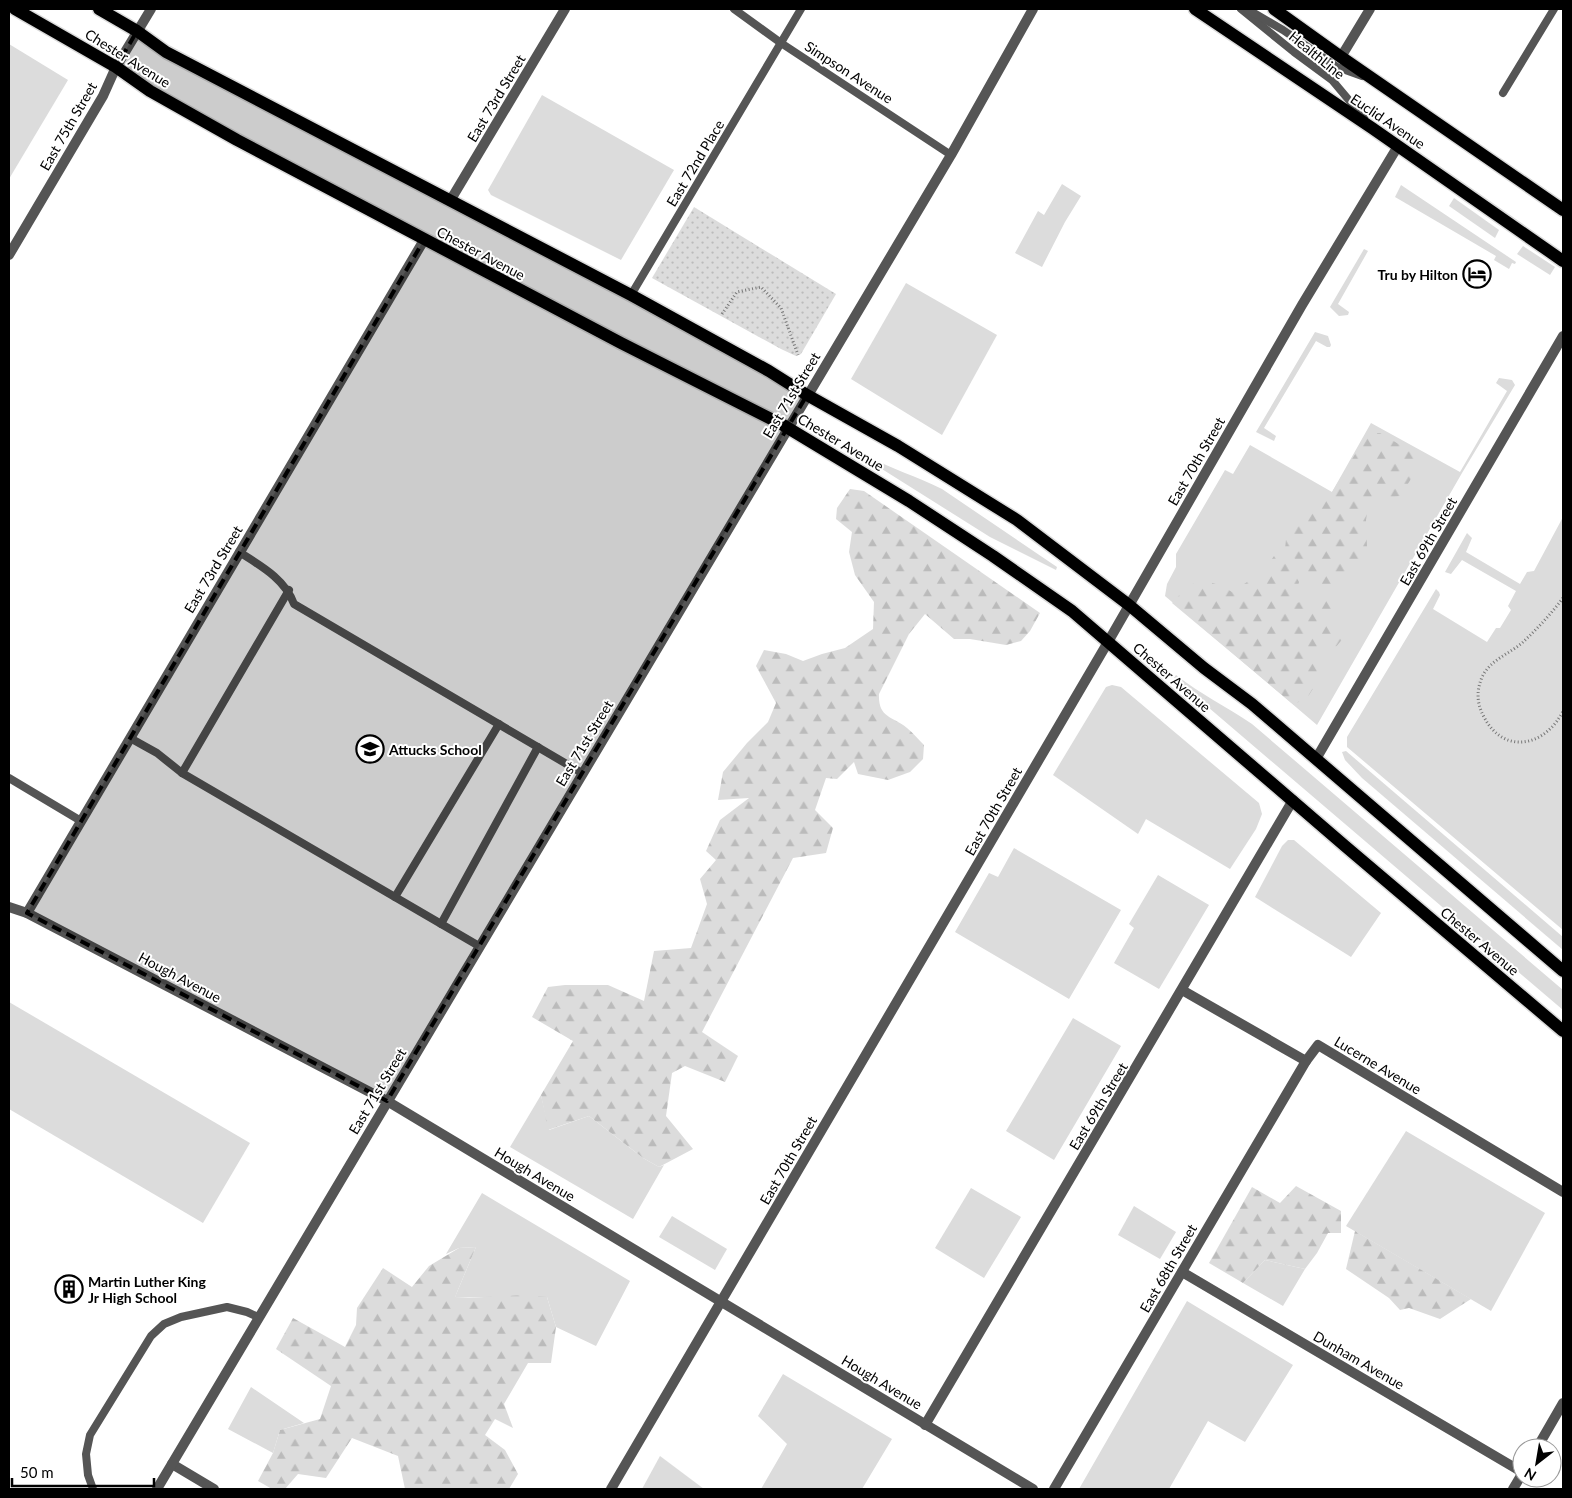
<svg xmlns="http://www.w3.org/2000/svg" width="1572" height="1498" font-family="Lato,sans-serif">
<defs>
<pattern id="forest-firs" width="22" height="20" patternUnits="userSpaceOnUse" patternTransform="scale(1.25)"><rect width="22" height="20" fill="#dcdcdc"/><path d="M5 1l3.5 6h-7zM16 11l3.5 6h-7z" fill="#bbb"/></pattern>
<pattern id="park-dots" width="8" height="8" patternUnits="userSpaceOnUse" patternTransform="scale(1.25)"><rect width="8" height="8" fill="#dcdcdc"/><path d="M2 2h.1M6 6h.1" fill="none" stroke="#bbb" stroke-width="1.8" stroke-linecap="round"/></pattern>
</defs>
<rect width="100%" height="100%" fill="#fff"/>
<!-- green -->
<g fill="#dcdcdc">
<polygon points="9,44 68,80 9,179"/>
<polygon points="542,95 674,170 621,260 491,195 488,190"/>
<polygon points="1062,184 1081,196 1065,222 1042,267 1015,253 1038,211 1044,215"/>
<polygon points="1401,185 1516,262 1515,264 1512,263 1509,269 1494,260 1496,256 1395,197"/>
<polygon points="1454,198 1499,230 1495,238 1449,206"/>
<polygon points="1523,246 1555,267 1550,275 1517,254"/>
<polygon points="1364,249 1368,251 1338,304 1349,312 1348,315 1339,316 1330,307"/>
<polygon points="906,283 997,335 942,435 851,379"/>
<polygon points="1315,332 1328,336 1331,345 1330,347 1327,347 1316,341 1264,428 1276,436 1274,441 1256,432"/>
<polygon points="1499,378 1512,380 1515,385 1462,473 1317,725 1165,596 1167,584 1176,567 1176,554 1225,470 1233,474 1250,445 1332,492 1371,423 1460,472 1507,391 1496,383"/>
<path d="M867,455C890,469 917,476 942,489L1057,567L1056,570L990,537L866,459Z"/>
<polygon points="1563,517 1563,930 1347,747 1347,737 1436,589 1439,592 1440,595 1433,609 1487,642 1496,628 1500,628 1511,610 1508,606 1516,591 1462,560 1451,574 1445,572 1467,533 1472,538 1466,552 1520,584 1527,572 1534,571"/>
<path d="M1176,675C1200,694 1227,707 1252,724L1563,990V1010L1174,678Z"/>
<polygon points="1112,685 1121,687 1259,803 1262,814 1256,829 1230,869 1146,819 1138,834 1053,775 1106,687"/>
<polygon points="1346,751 1563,937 1563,950 1362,778 1345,760 1342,752"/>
<polygon points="1288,840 1294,840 1381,913 1351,957 1255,897 1282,846"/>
<polygon points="1014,848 1121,910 1069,999 955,932 989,873 998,877"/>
<polygon points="1158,875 1209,905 1159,989 1114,963 1134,928 1129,924"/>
<polygon points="9,1002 250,1143 203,1223 9,1109"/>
<polygon points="1073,1018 1121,1046 1054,1160 1006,1131"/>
<polygon points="541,1095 549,1130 589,1116 643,1158 659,1167 664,1165 633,1219 510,1147"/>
<polygon points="1406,1131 1545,1213 1491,1311 1346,1226"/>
<polygon points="971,1188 1021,1217 984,1278 935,1248"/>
<polygon points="482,1193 630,1281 596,1346 556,1327 547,1297 455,1297 476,1247 459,1248 446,1254"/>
<polygon points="1134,1206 1176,1232 1160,1259 1118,1235"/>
<polygon points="672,1216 727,1249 715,1270 659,1237"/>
<polygon points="1265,1260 1305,1269 1283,1306 1243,1283"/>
<polygon points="1187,1301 1293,1365 1245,1442 1208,1421 1169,1489 1079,1489"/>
<polygon points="783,1374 892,1439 862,1489 761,1489 787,1444 758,1416"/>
<polygon points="251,1387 304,1423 280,1430 273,1453 228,1429"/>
<polygon points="660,1456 704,1489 642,1489"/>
</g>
<!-- forest -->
<g fill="url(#forest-firs)">
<path d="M1368,433H1380L1412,452L1420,465L1400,496L1378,500L1368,507L1366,520L1367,547L1359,567L1346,583L1327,592C1315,576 1299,564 1285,549L1287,530L1301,518L1314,511L1332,492Z"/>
<path d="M850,489L864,491L1040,613L1030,631L1021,641L1006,645L970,639H954L925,614L909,634L879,694C878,718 892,716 907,728C913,733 919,740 924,745L923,759L910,772L888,780L858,774L854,762L837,779L826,778L815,810L833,828L826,853L793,858L702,1032L738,1056L725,1082L685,1066L672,1073L666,1116L693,1149L659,1167L643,1158L589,1116L548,1130L541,1095L573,1041L532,1017L548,987L565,985H608L644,1001L654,951L691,948L707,904L700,879L716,860L706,851L720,820L749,798L718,800L723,772L747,743L768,722L776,703L756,666L764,650L786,654L803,661L822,654L845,648L873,629L874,602L855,575L849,552L852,532L836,519L837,508Z"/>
<polygon points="1274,556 1288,562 1299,582 1294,604 1314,597 1330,601 1333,621 1342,628 1345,636 1335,648 1326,648 1318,659 1321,676 1309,695 1294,705 1172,603 1185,589 1200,579 1222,586 1237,595 1244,584 1263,572"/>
<polygon points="1296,1186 1341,1211 1341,1233 1328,1233 1317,1253 1305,1269 1265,1260 1243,1283 1209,1263 1252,1187 1280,1203"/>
<polygon points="1355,1231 1471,1299 1440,1319 1409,1308 1400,1310 1389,1298 1346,1269"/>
<path d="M476,1247L455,1297C486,1299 517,1293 547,1297L556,1327L551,1363H528L504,1404L513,1428L495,1419L485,1435L505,1450L518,1474L509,1489H405L398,1456L352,1438L326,1478L298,1474L285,1489H272L258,1481L273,1453L280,1430L320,1419L331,1386L276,1349L293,1318L345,1347L356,1325L357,1308L383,1268L412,1287L429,1266L459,1248Z"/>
</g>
<!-- park -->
<polygon fill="url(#park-dots)" points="694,207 836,294 801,354 796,356 781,349 652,278"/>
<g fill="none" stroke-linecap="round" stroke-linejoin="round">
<!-- primary casing -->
<g stroke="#dbdbdb" stroke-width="15">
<g id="primary">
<polyline points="15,9 116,67 150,91 237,140 621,343 783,425 909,501 993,556 1072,611 1345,846 1563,1031"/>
<polyline points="99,9 137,31 166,52 631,295 769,371 807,395 898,446 1017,520 1129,605 1204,668 1252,704 1563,971"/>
<polyline points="1195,9 1372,128 1563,261"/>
<polyline points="1274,9 1341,57 1563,210"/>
</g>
</g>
<!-- path -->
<g stroke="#777" stroke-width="3" stroke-dasharray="1 2.5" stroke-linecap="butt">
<polyline points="722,314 737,292 761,287 781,308 798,355"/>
<path d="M1563,598C1551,614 1537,629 1522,643C1509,654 1490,660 1482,677C1476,692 1477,704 1484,717C1504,756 1546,746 1563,711"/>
</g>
<!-- service -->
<g stroke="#555" stroke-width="8">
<polyline points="734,9 781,43 951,155"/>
<polyline points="1241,9 1294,52 1332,80 1364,118"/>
<polyline points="1247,9 1283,30 1337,67 1362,76"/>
<polyline points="1503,93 1554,9"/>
<polyline points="631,295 801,9"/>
<path d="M239,552C261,566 285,579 294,604L582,773"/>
<polyline points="130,738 157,753 182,773 479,946"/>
<polyline points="182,773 289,590"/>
<polyline points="9,778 81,821"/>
<polyline points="395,897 499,724"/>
<polyline points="441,924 538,747"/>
<polyline points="93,1489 88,1475 86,1454 90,1435 151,1336 164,1324 181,1317 227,1307 247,1312 258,1317"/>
</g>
<!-- minor -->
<g stroke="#555" stroke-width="10">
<polyline points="1341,57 1370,9"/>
<polyline points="450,201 565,9"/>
<polyline points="9,255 103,96 116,67 151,9"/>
<polyline points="1316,759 1563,336"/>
<polyline points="27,913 424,240"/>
<polyline points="1182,990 1306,1061 1318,1045 1563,1192"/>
<polyline points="1182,1272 1522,1472"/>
<polyline points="925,1425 1293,800"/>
<polyline points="1537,1448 1563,1403"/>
<polyline points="172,1464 214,1489"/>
<polyline points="611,1489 1108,642 1302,305 1398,146"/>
<polyline points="1054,1489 1306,1061"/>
<polyline points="1513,1489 1522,1474"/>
</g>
<!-- tertiary -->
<g stroke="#555" stroke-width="10">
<polyline points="9,907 27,913 387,1101 1033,1489"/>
<polyline points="157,1489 951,155 1033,9"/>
</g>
<!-- primary -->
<use href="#primary" stroke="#000" stroke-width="12"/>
</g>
<!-- marked area -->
<path fill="#000" fill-opacity="0.2" stroke="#000" stroke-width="4" stroke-dasharray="10 6" stroke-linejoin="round" d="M137,31L166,52L631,295L807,395L387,1101L27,913L424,240L237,140L116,67Z"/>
<!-- icons -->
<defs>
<g id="hotel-ring" transform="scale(1.4375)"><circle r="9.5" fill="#fff" stroke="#000" stroke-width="1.5"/><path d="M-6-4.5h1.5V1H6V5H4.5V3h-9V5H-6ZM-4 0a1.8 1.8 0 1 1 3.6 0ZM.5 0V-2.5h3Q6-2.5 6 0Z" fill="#000"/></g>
<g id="school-ring" transform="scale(1.4375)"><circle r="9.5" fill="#fff" stroke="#000" stroke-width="1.5"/><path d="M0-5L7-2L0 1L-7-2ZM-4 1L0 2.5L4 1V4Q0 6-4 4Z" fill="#000"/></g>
<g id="building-ring" transform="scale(1.4375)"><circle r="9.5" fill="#fff" stroke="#000" stroke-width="1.5"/><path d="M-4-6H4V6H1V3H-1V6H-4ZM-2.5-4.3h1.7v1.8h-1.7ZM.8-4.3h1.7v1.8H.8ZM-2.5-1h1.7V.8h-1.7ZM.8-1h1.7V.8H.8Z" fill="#000"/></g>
</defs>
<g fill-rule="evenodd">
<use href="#hotel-ring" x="1477" y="274"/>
<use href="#school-ring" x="370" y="749"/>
<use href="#building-ring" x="69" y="1289"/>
</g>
<g text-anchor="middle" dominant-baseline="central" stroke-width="4" stroke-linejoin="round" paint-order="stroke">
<!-- street labels -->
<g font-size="14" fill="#000" stroke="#fff">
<text transform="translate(1317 55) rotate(39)">HealthLine</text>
<text transform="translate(128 58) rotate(32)">Chester Avenue</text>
<text transform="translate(849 72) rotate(33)">Simpson Avenue</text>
<text transform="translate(496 98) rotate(-59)">East 73rd Street</text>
<text transform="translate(1388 121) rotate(34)">Euclid Avenue</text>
<text transform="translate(68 126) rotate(-60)">East 75th Street</text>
<text transform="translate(695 163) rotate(-59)">East 72nd Place</text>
<text transform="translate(481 253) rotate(28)">Chester Avenue</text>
<text transform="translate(791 395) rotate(-59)">East 71st Street</text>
<text transform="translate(841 442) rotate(31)">Chester Avenue</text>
<text transform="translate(1196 461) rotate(-60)">East 70th Street</text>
<text transform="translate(1428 541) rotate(-60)">East 69th Street</text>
<text transform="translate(213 569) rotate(-59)">East 73rd Street</text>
<text transform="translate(1172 677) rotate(41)">Chester Avenue</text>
<text transform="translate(584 743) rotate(-59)">East 71st Street</text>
<text transform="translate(993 811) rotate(-60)">East 70th Street</text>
<text transform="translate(1480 941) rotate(40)">Chester Avenue</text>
<text transform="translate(180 977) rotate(28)">Hough Avenue</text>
<text transform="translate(1378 1065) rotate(31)">Lucerne Avenue</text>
<text transform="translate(377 1091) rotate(-59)">East 71st Street</text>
<text transform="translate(1098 1106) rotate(-59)">East 69th Street</text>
<text transform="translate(788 1160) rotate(-60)">East 70th Street</text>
<text transform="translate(535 1174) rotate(31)">Hough Avenue</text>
<text transform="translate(1168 1268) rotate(-60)">East 68th Street</text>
<text transform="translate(1359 1360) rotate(30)">Dunham Avenue</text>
<text transform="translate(882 1382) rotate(31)">Hough Avenue</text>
</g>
<!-- poi labels -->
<g font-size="14" font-weight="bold" fill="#000" stroke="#fff" text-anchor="start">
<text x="1458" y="274" text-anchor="end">Tru by Hilton</text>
<text x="389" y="749">Attucks School</text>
<text x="88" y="1281">Martin Luther King<tspan x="88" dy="16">Jr High School</tspan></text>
</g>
</g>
<!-- border -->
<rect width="1572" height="1498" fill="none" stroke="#000000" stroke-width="20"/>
<!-- north arrow -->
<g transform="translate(1537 1463) rotate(211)"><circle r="24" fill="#ffffff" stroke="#999999"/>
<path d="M0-4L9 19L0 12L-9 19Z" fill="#000000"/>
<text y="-8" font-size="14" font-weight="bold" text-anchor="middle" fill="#000000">N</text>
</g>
<!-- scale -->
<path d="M12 1478v8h142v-8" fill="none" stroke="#000000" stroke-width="2.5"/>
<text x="20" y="1478" font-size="15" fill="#000000" stroke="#ffffff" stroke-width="4" paint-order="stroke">50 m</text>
</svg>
